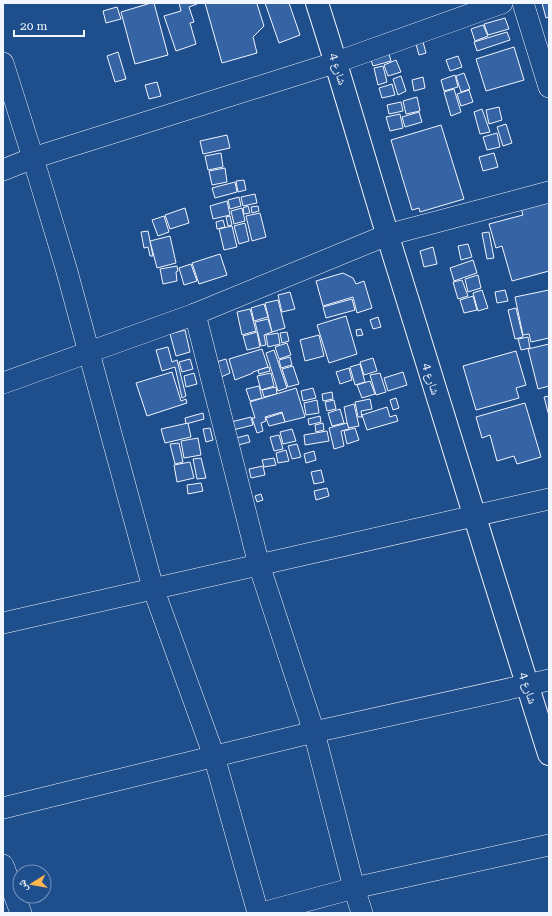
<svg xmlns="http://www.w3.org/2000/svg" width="552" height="916" font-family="'Roboto Serif','Noto Naskh Arabic',serif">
<rect width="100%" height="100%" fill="#1f4e8c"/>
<!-- building -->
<g fill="#3563a3" stroke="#f2f6ff">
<polygon points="151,3 154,3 168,55 135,64 121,12"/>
<polygon points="179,3 196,3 197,4 189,7 194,22 190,23 196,44 176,51 164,16 181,11"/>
<polygon points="205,3 258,3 257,4 264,26 253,37 257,53 222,63"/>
<polygon points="265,3 289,3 300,35 279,43"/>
<polygon points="542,3 549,3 549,17 546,18"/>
<polygon points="117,7 121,19 106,23 103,11"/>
<polygon points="505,18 509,29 488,35 484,24"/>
<polygon points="483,25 488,36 475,41 471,29"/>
<polygon points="507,32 510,40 477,51 474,42"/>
<polygon points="423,42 426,53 419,55 416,44"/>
<polygon points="514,47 524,80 486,91 476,59"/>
<polygon points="118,52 126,79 115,82 107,56"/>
<polygon points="389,54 391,61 373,66 371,60"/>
<polygon points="458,56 462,67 450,71 446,60"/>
<polygon points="396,60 401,72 388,76 384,65"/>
<polygon points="383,66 387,82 378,85 374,68"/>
<polygon points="464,73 470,89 461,92 456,76"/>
<polygon points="455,75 458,87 444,91 441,80"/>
<polygon points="401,76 406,91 398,95 393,79"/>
<polygon points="423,77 425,88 414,91 412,80"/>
<polygon points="157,82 161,96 149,99 145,85"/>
<polygon points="392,84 395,95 382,98 379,88"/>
<polygon points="454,89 461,112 451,116 444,92"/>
<polygon points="469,90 473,102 461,106 457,94"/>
<polygon points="417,97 420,111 406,114 403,101"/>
<polygon points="401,102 403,111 389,114 387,105"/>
<polygon points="499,107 502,120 489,124 486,110"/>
<polygon points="482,109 490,132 480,134 474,112"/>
<polygon points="419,112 422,122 405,127 402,117"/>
<polygon points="400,114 403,128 390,131 386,117"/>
<polygon points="506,124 512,143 503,146 497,127"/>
<polygon points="441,125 464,199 420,212 419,208 412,210 391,140"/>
<polygon points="497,133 500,147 487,150 483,137"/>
<polygon points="227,135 230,148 203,154 200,141"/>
<polygon points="221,153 223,167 208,170 205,156"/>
<polygon points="494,153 498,167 483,171 479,157"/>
<polygon points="225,168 227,182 212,185 209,171"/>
<polygon points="244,180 246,190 238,192 236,181"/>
<polygon points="235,182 237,192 215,198 212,188"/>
<polygon points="255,194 257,203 243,206 241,197"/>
<polygon points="549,195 549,271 512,281 502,246 496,248 489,224 523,215 520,204"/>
<polygon points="239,197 241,206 230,209 228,200"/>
<polygon points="227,201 230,215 213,219 210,206"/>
<polygon points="248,206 250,213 244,214 243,208"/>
<polygon points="258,206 259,211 252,213 251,207"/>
<polygon points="185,208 189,223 170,229 165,215"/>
<polygon points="242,208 245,221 234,224 231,211"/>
<polygon points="260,213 266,237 252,241 246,216"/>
<polygon points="164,216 169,232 158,236 152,220"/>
<polygon points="230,216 232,225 228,226 226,217"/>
<polygon points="223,220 225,227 217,229 216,222"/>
<polygon points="245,223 249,241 239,244 234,226"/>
<polygon points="232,226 237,247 224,250 219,229"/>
<polygon points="148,231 153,256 150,256 148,247 144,248 141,232"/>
<polygon points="489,232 494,258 487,259 482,233"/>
<polygon points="170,236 176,263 157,268 150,241"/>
<polygon points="468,244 472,257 461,260 458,246"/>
<polygon points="433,247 437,264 424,267 420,251"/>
<polygon points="220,254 227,275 199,284 192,263"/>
<polygon points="473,260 477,273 454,281 450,268"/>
<polygon points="191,264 197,281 184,285 179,268"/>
<polygon points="177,266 178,271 176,272 177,281 163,284 160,269"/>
<polygon points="343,273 353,278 356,284 364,281 372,308 357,313 353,297 323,306 316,281"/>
<polygon points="478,275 481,288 468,292 465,279"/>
<polygon points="462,280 468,296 458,299 453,282"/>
<polygon points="482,290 488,308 478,311 473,293"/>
<polygon points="505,290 508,301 497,303 495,292"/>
<polygon points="549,290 549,338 531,342 529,334 523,335 515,297"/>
<polygon points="290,292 295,309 282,312 278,295"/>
<polygon points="473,296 477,310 464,313 460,300"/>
<polygon points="352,299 355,310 326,318 323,307"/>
<polygon points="278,300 285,328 272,332 265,303"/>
<polygon points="264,304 268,317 254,321 251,308"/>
<polygon points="516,308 523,337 515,339 508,310"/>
<polygon points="250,309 256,331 242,335 237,312"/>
<polygon points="346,316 357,354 329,363 317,325"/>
<polygon points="378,317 381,327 373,329 370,320"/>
<polygon points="268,319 272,332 264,335 266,345 261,346 255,322"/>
<polygon points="361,329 363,335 357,336 356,330"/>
<polygon points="185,330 190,352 176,356 170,334"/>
<polygon points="257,332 260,347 247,350 243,336"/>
<polygon points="287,332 289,341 282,343 280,333"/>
<polygon points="278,333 280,344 268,347 266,335"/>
<polygon points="319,335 324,356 305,361 300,340"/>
<polygon points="528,337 530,348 521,350 518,339"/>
<polygon points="287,343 291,355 279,359 275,347"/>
<polygon points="549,344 549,386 538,389 528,349"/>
<polygon points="168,347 172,362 177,360 186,396 182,398 175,367 162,371 156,350"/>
<polygon points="262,349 268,367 253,372 253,373 235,380 229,359"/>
<polygon points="274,350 287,388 278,391 266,353"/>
<polygon points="516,351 526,385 516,388 519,398 476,410 463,366"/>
<polygon points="290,357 292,365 281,368 279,360"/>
<polygon points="373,358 377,371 364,375 360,362"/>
<polygon points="190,359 193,369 182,372 179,362"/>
<polygon points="226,359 230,373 221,377 216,362"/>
<polygon points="360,364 365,382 355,385 350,367"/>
<polygon points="293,366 299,384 288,387 282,369"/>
<polygon points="269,367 270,371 259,374 258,370"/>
<polygon points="349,368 352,380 340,384 336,372"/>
<polygon points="172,372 181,401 186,399 187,403 147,416 136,383"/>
<polygon points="403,372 407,385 388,391 384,378"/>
<polygon points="194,373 197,384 186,387 184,376"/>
<polygon points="271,373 274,386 261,390 257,376"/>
<polygon points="380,373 386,392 376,395 370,375"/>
<polygon points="370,381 375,394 362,398 357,385"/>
<polygon points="259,386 262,398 250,401 246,389"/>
<polygon points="276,387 277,394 264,397 262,390"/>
<polygon points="296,388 305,417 285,422 282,412 265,417 266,421 261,423 263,431 257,433 252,418 255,418 250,402"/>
<polygon points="313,388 316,398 303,401 301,391"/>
<polygon points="332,392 333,399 323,401 322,394"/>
<polygon points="549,396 549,416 544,397"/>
<polygon points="396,398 399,408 393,410 390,400"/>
<polygon points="370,399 372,409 361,411 362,417 358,417 355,402"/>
<polygon points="317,400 319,413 306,415 304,403"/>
<polygon points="334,400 336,409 327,411 325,402"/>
<polygon points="525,403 541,457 517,464 514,456 497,461 490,435 482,438 476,417"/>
<polygon points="354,404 359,426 348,428 344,407"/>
<polygon points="387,407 390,417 396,415 398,421 367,430 362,415"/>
<polygon points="340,409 344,423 332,426 328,413"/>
<polygon points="203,413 204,419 186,424 185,418"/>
<polygon points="282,413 285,422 269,426 266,418"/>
<polygon points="320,416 321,422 309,425 308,419"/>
<polygon points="251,417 253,425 233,430 231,422"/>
<polygon points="188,423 191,437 165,443 161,429"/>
<polygon points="323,423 324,430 316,432 315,425"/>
<polygon points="347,423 349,429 341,431 344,446 334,449 329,428"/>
<polygon points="210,428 213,440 206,442 203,429"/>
<polygon points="355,428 359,440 347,444 344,431"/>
<polygon points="292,429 296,441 283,444 280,432"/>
<polygon points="327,431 329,441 305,445 304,435"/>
<polygon points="248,435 250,442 238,445 236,438"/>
<polygon points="279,435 283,449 274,451 270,437"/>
<polygon points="198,438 201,455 184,458 181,441"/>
<polygon points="179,443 183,462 175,464 170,444"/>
<polygon points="297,444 301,457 292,459 288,446"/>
<polygon points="286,450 289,461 278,463 276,453"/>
<polygon points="314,451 316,460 306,463 304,454"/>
<polygon points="201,458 206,478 197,479 193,459"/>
<polygon points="274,458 276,465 264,467 262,460"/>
<polygon points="190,462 194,478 177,482 174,465"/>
<polygon points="263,466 265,475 251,478 249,469"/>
<polygon points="321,470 324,482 314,484 311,472"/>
<polygon points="201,483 203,491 188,494 187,485"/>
<polygon points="327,488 329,496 316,500 314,491"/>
<polygon points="261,494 263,500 257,502 255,496"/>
</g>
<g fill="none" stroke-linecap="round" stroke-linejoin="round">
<!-- minor casing -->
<g stroke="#f2f6ff" stroke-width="22">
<g id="minor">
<polyline points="523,3 549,87"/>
<polyline points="3,63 33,158 66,268 153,588 214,756 258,913"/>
<polyline points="3,170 33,158 337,62 502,3"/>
<polyline points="195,314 259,565 314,732 354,888 362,913"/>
<polyline points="3,383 195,314 387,235 549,192"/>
<polyline points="3,623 549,499"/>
<polyline points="3,808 314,732 549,680"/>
<polyline points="3,865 21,913"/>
<polyline points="262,913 354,888 549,845"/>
</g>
</g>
<!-- tertiary casing -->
<g stroke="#f2f6ff" stroke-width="24">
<path id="tertiary" d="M317,3C344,87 368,172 394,256C445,423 497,588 549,754"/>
</g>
<!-- minor -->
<use href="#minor" stroke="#1f4e8c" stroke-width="21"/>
<!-- tertiary -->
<use href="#tertiary" stroke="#1f4e8c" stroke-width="22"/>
</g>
<g text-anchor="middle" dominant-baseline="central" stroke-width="3" stroke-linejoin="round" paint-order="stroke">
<!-- street labels -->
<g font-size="12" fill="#f2f6ff" stroke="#1f4e8c">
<text transform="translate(338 69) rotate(73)">شارع 4</text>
<text transform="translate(431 379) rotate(73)">شارع 4</text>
<text transform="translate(528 688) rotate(72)">شارع 4</text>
</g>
</g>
<!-- border -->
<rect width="552" height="916" fill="none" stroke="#f2f6ff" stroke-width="8"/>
<!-- north arrow -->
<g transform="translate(32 884) rotate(259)"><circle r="19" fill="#1f4e8c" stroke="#7391ba"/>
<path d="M0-3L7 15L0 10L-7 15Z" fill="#ffb74d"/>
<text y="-6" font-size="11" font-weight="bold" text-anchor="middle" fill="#f2f6ff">ش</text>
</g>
<!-- scale -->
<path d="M14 30v6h70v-6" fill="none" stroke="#f2f6ff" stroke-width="2"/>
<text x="20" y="30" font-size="12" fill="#f2f6ff" stroke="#1f4e8c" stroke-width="3" paint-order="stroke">20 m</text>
</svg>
